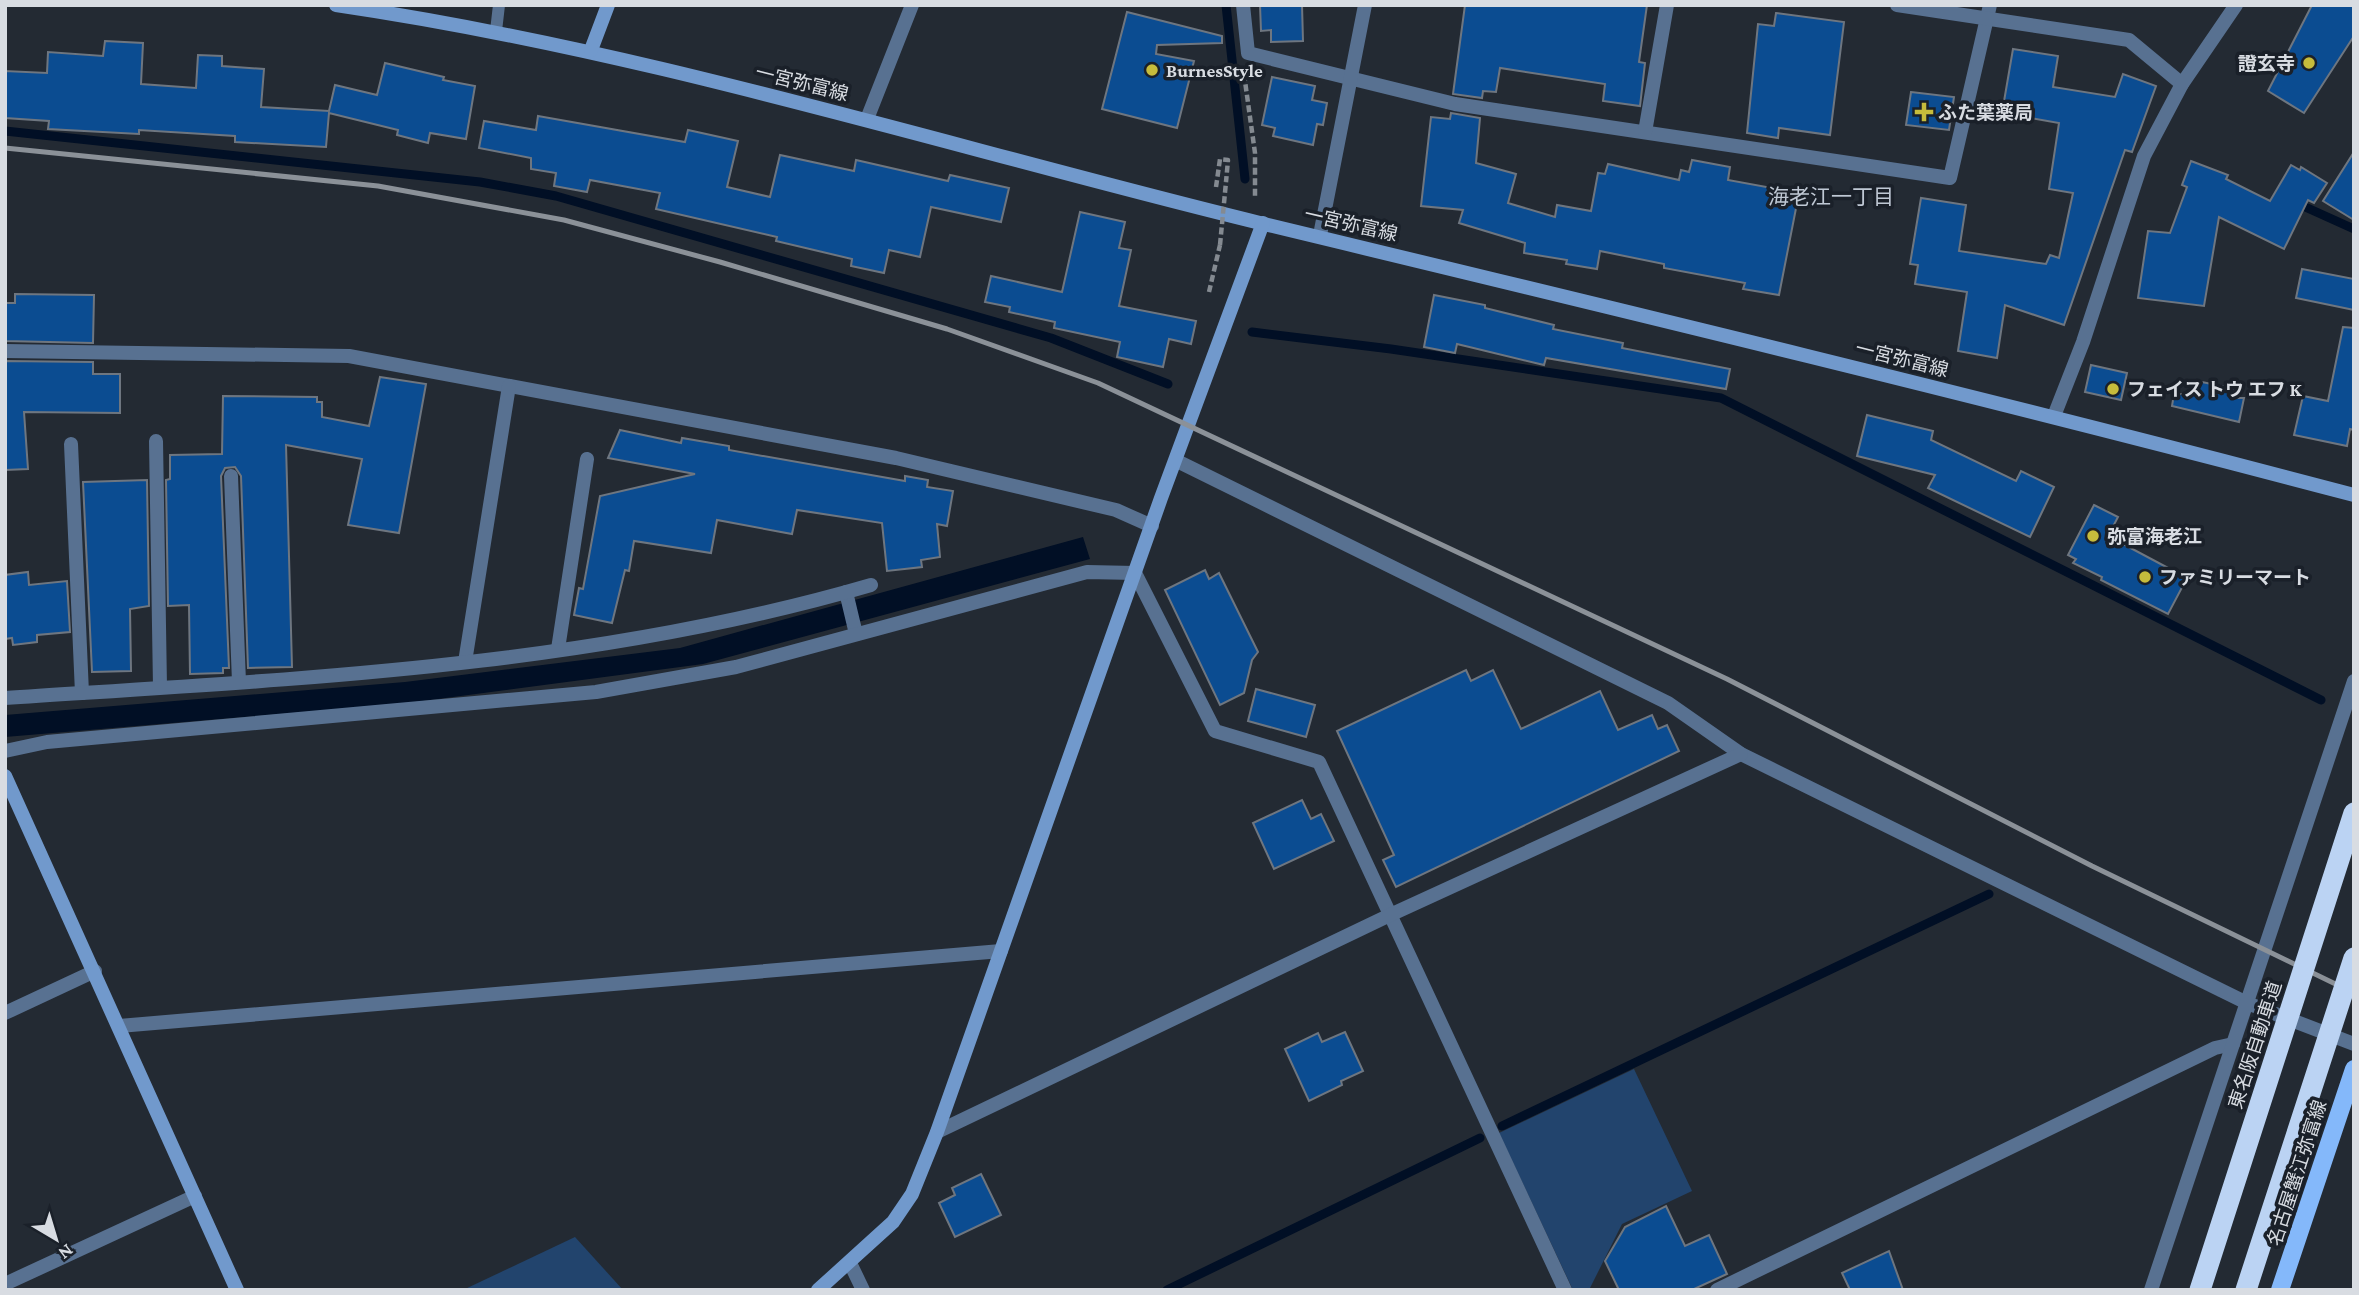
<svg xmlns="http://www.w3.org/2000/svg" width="2359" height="1295" font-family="'Crimson Pro','Noto Sans JP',serif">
<rect width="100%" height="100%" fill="#232a33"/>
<!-- green -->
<g fill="#22446d">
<polygon points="1634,1069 1692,1191 1622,1224 1589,1290 1573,1290 1499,1133"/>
<polygon points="575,1237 623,1290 463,1290"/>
</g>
<!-- water -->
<polygon fill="#010f25" points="1083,537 1090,559 703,664 400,704 5,737 5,715 405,682 680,648"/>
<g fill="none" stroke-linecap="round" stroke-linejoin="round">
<!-- stream -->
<g stroke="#010f25" stroke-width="9">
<polyline points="1226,5 1245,179"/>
<polyline points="5,131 480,182 556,196 1051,338 1168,384"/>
<polyline points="2303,206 2354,229"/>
<polyline points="1252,332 1391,349 1721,398 2321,700"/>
<polyline points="1502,1126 1989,894"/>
<polyline points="1167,1290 1480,1138"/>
</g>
</g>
<!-- building -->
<g fill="#0b4c91" stroke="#6e7680" stroke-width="2">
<polygon points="1260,5 1302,5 1303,41 1271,42 1271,30 1261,31"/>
<polygon points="1465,5 1647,5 1639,62 1645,63 1640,106 1603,101 1605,84 1500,68 1496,92 1483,91 1482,98 1453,94"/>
<polygon points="2312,5 2354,5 2354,36 2304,113 2268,91"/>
<polygon points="1127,12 1222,36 1222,43 1157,45 1156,54 1194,61 1177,128 1102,109"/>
<polygon points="1776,13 1844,22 1830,135 1779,128 1778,138 1747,133 1758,24 1774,26"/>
<polygon points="105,41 143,43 141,84 196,88 198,55 222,56 222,66 264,69 261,107 329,111 335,85 377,95 385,63 444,77 443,80 475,86 466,139 430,133 428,143 397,135 398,130 329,113 326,147 235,142 235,136 139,130 139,134 48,129 49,121 5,118 5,71 47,73 48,52 103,56"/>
<polygon points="2013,49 2058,56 2053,87 2115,97 2123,74 2156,86 2132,152 2125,150 2064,325 2005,305 1997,358 1958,351 1967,292 1915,284 1918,265 1910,264 1921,198 1966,205 1959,251 2046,264 2050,255 2059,258 2073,193 2049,189 2059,123 2002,113"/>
<polygon points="1272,77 1315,86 1312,100 1327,103 1323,125 1317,124 1313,145 1273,136 1275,128 1262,125"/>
<polygon points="1911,92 1954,97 1949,130 1906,125"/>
<polygon points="1451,113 1480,118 1476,163 1516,174 1508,203 1555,217 1557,205 1591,211 1598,173 1605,174 1608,164 1679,180 1681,170 1689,172 1692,160 1730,167 1728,180 1799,193 1779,295 1743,289 1745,283 1664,268 1664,264 1600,251 1597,269 1566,264 1567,260 1524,253 1525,243 1459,223 1463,210 1421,206 1431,117 1450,119"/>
<polygon points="538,116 685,142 688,130 738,141 727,187 770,197 780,155 854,171 856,160 948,181 950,175 1009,188 1001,222 931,207 920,257 889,250 884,273 851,266 852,259 776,241 777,237 656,209 660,193 590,180 587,192 554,186 556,173 531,169 531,158 479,148 484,121 536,130"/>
<polygon points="2354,152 2354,220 2323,201"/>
<polygon points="2191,161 2228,175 2226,179 2270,201 2291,165 2300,170 2301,167 2327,183 2314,203 2308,200 2284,249 2219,217 2204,306 2138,298 2148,231 2170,233 2187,187 2182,185"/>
<polygon points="1080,212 1125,222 1119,248 1131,250 1119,306 1196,321 1191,344 1169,339 1163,367 1117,357 1120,342 1054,328 1055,322 1009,312 1010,307 985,302 991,276 1062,292"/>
<polygon points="2302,269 2354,279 2354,310 2296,298"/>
<polygon points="15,294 94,295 93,343 5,341 5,303 15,303"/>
<polygon points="1434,295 1485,305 1485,308 1554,325 1553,329 1623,343 1622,348 1730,369 1726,389 1546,358 1544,365 1457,344 1455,353 1424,347"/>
<polygon points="2343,327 2354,328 2354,430 2350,429 2347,446 2294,435 2303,396 2328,401"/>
<polygon points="5,361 93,362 93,374 120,374 120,413 24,412 28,469 5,470"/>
<polygon points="2091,365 2127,373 2121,400 2085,392"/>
<polygon points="380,377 426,384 399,533 348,525 362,459 286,445 292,667 248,668 241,476 235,467 225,468 221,476 229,668 223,668 223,673 190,674 189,605 168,606 166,480 170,479 170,455 222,454 223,396 317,397 317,402 322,402 322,417 369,426"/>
<polygon points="2197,381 2236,389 2234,398 2244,398 2239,422 2172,406 2174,394 2188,394"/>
<polygon points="1867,415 1933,431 1931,440 2016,481 2021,471 2054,487 2030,537 1928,488 1935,475 1857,456"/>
<polygon points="620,430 681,443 682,438 729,446 729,450 905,481 905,476 928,480 927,487 953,491 947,526 937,524 940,557 921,560 922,567 887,571 882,523 797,510 792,534 717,520 711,553 634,541 629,571 625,570 612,623 574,615 579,588 583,589 600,496 695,474 608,458"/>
<polygon points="147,480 149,606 130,609 131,671 92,672 83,482"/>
<polygon points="2094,505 2118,517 2108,536 2187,578 2168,614 2101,580 2102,577 2073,563 2076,559 2068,555"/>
<polygon points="1205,570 1209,579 1219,573 1258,652 1252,660 1244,693 1220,705 1165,590"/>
<polygon points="28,572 29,585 67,581 70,632 37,635 37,642 13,645 12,638 5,639 5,575"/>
<polygon points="1466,670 1471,681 1493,670 1521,729 1600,691 1618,730 1652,715 1658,729 1667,725 1679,751 1396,887 1383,860 1394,855 1337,731"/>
<polygon points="1256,689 1315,705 1306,737 1248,721"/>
<polygon points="1302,800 1311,819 1321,814 1334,841 1274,869 1253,823"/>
<polygon points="1345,1032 1363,1071 1341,1081 1342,1085 1309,1101 1285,1049 1318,1033 1322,1042"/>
<polygon points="981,1174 1001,1215 955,1237 939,1203 955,1195 952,1188"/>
<polygon points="1666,1206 1685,1246 1709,1235 1727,1274 1692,1290 1619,1290 1605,1261 1625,1227"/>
<polygon points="1889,1251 1903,1290 1850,1290 1842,1273"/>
</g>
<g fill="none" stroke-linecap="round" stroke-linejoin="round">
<!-- path -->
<g stroke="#848a91" stroke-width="4.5" stroke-dasharray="7 3.5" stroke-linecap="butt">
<polyline points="1244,74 1255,153 1255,198"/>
<polyline points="1216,187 1220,159 1228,160 1226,182"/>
<polyline points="1209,292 1220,245"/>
</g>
<!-- lane -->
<polyline stroke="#587191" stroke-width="12" points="496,31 499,5"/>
<!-- street -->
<g stroke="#587191" stroke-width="14">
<polyline points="1243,5 1248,53 1455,104 1950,178 1990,5"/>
<polyline points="1897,5 2129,40 2182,84"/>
<polyline points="867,119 912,5"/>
<polyline points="1645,132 1667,5"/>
<polyline points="1320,235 1365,5"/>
<polyline points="5,351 349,356 896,458 1116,510 1152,526"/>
<polyline points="2054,416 2083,342 2144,156 2182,84 2236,5"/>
<polyline points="156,441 160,687"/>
<polyline points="71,444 82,693"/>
<polyline points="1177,461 1668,703 1741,754 2247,1003 2354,1044"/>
<polyline points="231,476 239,682"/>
<polyline points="846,592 856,634"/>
<polyline points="558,649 587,459"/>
<polyline points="465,662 509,386"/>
<path d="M5,698C295,679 590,667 871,585"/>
<polyline points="5,751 47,742 596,692 736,667 1087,572 1135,573 1215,731 1319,762 1565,1290"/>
<polyline points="5,1013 95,971"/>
<polyline points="119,1026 1001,951"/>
<polyline points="937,1132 1390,915 1741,754"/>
<polyline points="850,1263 863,1290"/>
<polyline points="5,1284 195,1196"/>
<polyline points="1717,1290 2215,1048 2233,1044"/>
<polyline points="2151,1290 2354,681"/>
</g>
<!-- secondary -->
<g stroke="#7199cc" stroke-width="14">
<path d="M336,5C650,51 952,148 1260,223C1625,311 1990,399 2354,495"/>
<polyline points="591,50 608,5"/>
<polyline points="5,776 237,1290"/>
<polyline points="818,1290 893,1222 912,1194 937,1132 1161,498 1263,223"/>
</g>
<!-- primary -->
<polyline stroke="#84b8fa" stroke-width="18" points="2280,1290 2354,1069"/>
<!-- rail -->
<polyline stroke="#8b9198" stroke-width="5" points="5,148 378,186 564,220 720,262 947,329 1098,383 1727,679 2092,866 2354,993"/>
<!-- path-bridge -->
<polyline stroke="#848a91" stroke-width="4.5" stroke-dasharray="7 3.5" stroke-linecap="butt" points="1220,245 1226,182"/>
<!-- highway-bridge -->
<g stroke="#bbd3f3" stroke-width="21">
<polyline points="2200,1290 2354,813"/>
<polyline points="2246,1290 2354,958"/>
</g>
</g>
<!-- markers -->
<g fill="#c6bc3c" stroke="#1a2029" stroke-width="2.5">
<circle cx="2309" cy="63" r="7"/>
<circle cx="1152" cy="70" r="7"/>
<path d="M1920.5 101.5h7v7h7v7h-7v7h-7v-7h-7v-7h7z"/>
<circle cx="2113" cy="389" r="7"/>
<circle cx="2093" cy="536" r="7"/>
<circle cx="2145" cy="577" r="7"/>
</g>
<g text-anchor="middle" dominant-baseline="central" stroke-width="7" stroke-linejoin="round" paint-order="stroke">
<!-- poi labels -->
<g font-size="19" font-weight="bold" fill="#d8dce2" stroke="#1a2029" text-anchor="start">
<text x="2295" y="63" text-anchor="end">證玄寺</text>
<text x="1166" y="70">BurnesStyle</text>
<text x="1938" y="112">ふた葉薬局</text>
<text x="2127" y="389">フェイス トウ エフ K</text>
<text x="2107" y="536">弥富海老江</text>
<text x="2159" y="577">ファミリーマート</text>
</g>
<!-- street labels -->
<g font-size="19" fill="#d8dce2" stroke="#1a2029">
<text transform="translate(802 83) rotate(14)">一宮弥富線</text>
<text transform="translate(1351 224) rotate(13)">一宮弥富線</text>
<text transform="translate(1902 359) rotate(14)">一宮弥富線</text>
<text transform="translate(2255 1045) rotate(-72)">東名阪自動車道</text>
<text transform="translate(2297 1173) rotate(-72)">名古屋蟹江弥富線</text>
</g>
<!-- neighbourhood labels -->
<g font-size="21" fill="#bfc8d4" stroke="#1a2029">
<text x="1831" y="197">海老江一丁目</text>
</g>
</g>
<!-- border -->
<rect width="2359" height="1295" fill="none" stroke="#d8dce2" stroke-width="14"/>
<!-- north arrow -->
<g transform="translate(56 1239) rotate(142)" stroke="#1a2029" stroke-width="5" paint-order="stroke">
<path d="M0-5L12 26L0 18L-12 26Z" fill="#d8dce2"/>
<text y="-10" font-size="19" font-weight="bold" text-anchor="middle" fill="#d8dce2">N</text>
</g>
</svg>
